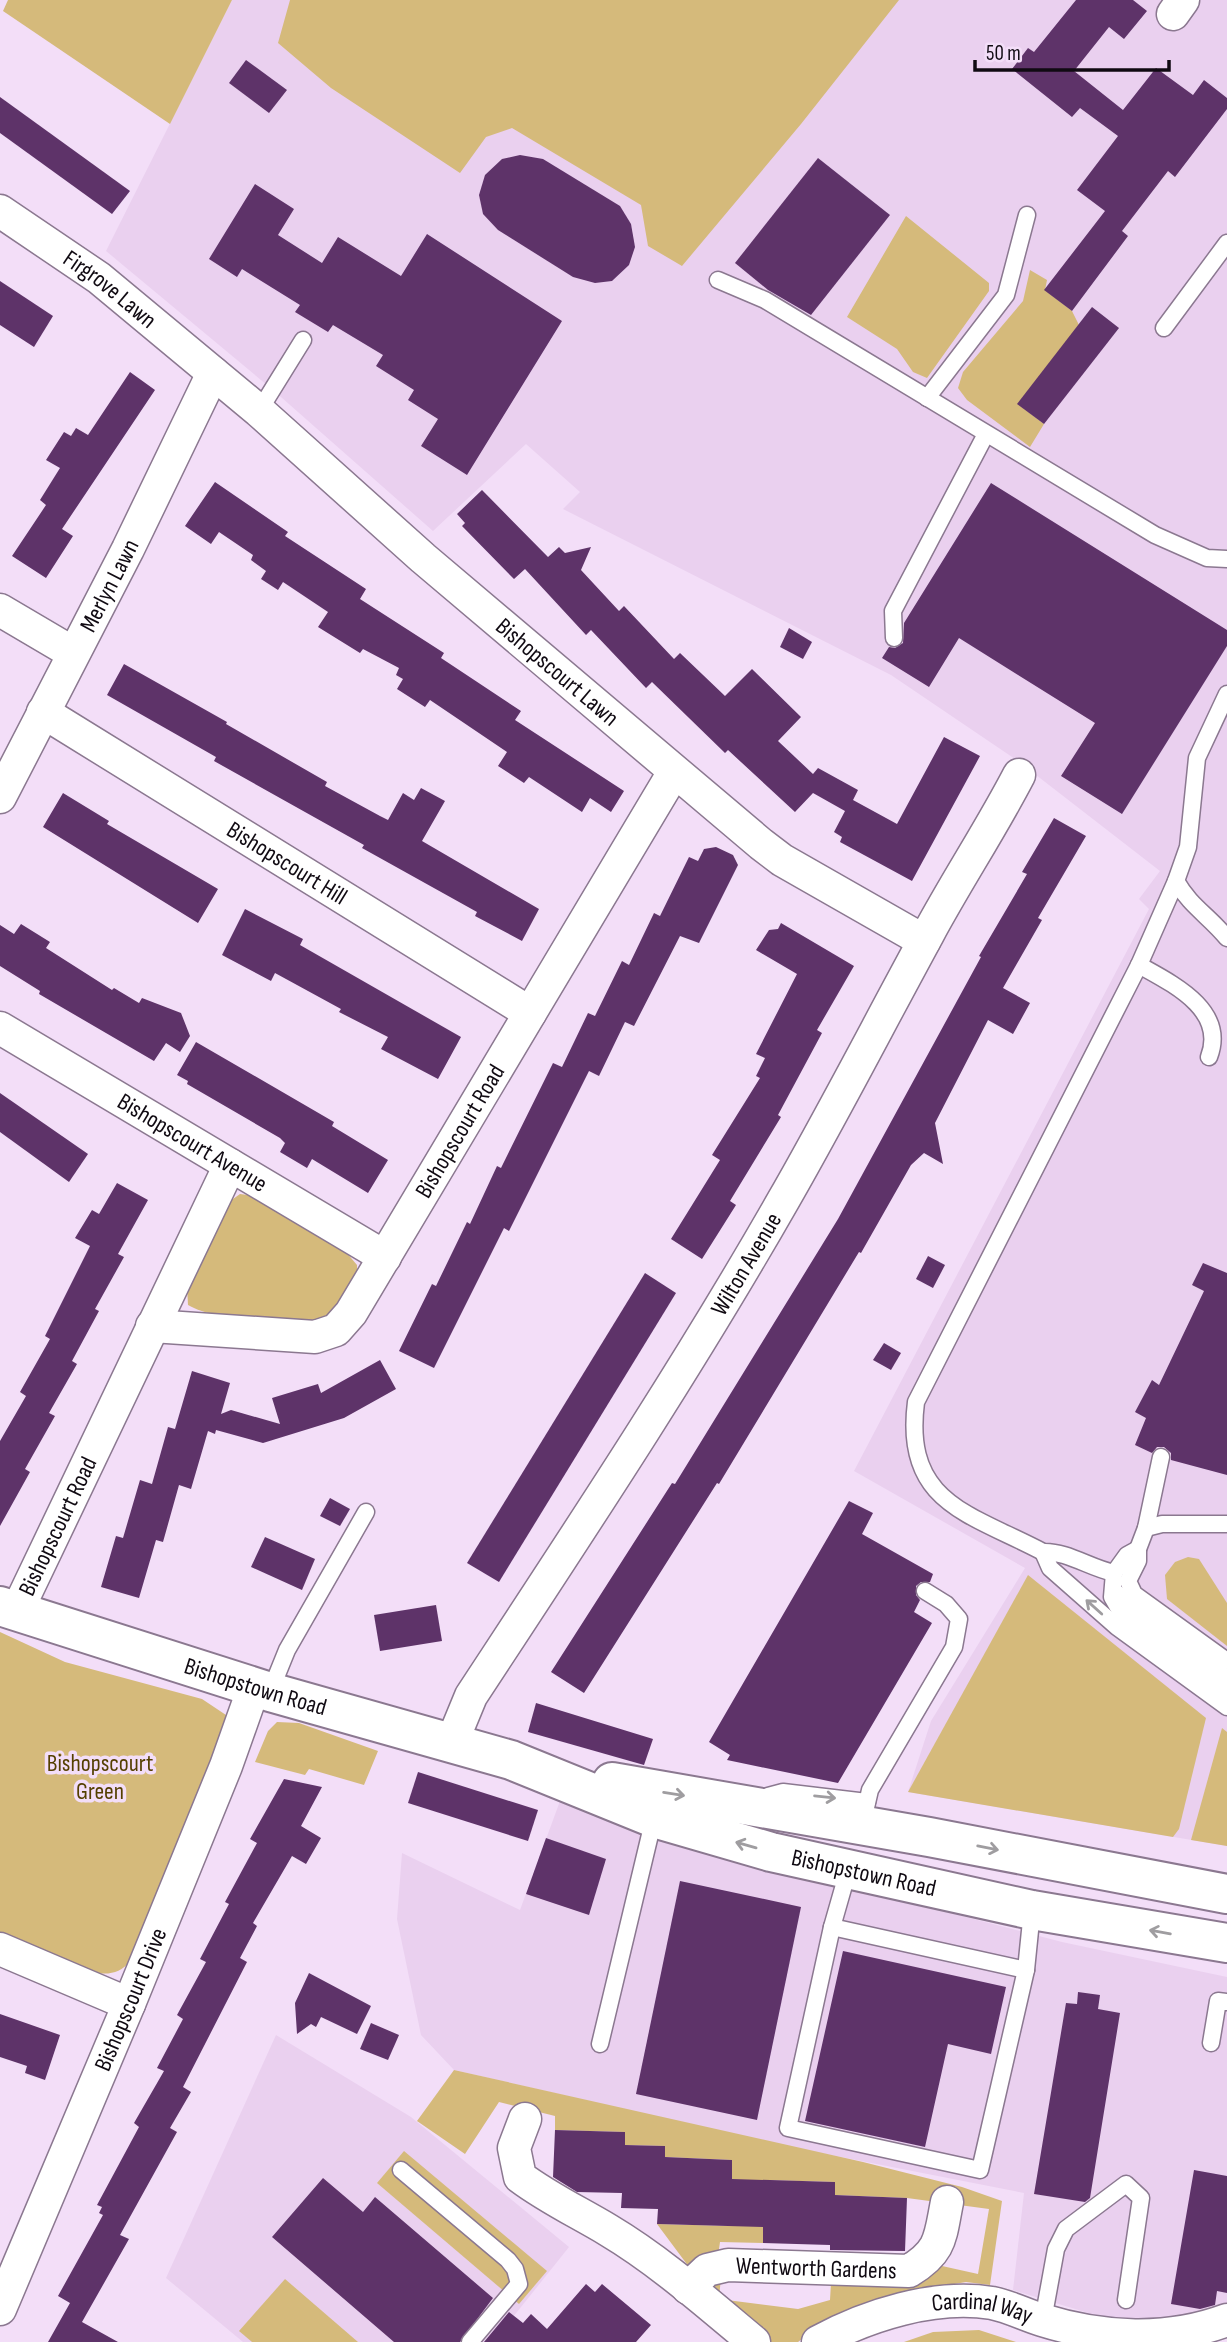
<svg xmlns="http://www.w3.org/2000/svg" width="1227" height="2342" font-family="'Sofia Sans Condensed',sans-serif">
<rect width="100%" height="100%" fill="#f3def8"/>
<!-- built -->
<g fill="#ead0ef">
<polygon points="232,0 1227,0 1227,1846 908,1792 931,1721 1025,1568 854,1471 1149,909 1139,899 1160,871 1018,761 891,675 563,509 580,492 526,444 433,531 273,390 106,251"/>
<polygon points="560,1801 662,1837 834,1883 1062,1942 1227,1977 1227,2331 1141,2329 1013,2290 1024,2193 790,2147 454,2070 421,2035 397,1919 402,1853 520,1910"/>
<polygon points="276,2035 411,2117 569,2247 493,2342 243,2342 166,2278"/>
</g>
<!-- green -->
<g fill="#d5ba7b">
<polygon points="8,0 232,0 170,124 3,11"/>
<polygon points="290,0 899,0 801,124 682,266 648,246 641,205 512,128 486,137 460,173 331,88 278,43"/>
<polygon points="906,216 989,283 989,291 927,378 913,372 897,349 847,317"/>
<polygon points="1030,270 1047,280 1045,290 1072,311 1079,325 1018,404 1044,424 1030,447 967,400 958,388 963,372 1023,301"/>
<path d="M240,1194L255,1196L346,1252L357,1265V1281L327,1320C292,1326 217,1322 188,1305L187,1286L226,1204Z"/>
<polygon points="1188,1557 1199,1559 1227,1603 1227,1646 1167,1599 1165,1575 1175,1562"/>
<polygon points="1028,1575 1206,1718 1179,1829 1173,1837 908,1792"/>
<path d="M0,1632L65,1662L202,1699L229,1717L131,1961C120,1972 112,1975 96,1973L0,1934Z"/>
<polygon points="277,1722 299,1723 378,1751 364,1785 309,1769 305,1775 255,1762 268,1731"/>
<polygon points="1222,1728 1227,1732 1227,1846 1191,1840"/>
<polygon points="454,2070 863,2162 962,2187 1002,2201 990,2285 966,2282 895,2294 860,2306 816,2328 798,2342 747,2342 698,2301 721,2277 719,2299 798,2309 830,2300 831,2283 945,2254 942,2266 978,2274 989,2209 907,2198 835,2195 835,2182 765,2180 763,2243 720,2242 718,2256 689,2267 657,2224 730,2226 732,2160 665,2157 665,2146 625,2145 625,2132 555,2130 555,2116 499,2102 465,2154 417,2121"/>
<polygon points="404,2151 547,2271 519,2304 377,2183"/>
<polygon points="285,2279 358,2342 252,2342 239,2331"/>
<polygon points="979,2330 1016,2342 904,2342 933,2332"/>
</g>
<!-- building -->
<g fill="#5e3369">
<polygon points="1076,0 1133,0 1147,11 1124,39 1109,27 1074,71 1123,110 1156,68 1193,95 1204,80 1227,98 1227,109 1175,177 1168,171 1122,231 1128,236 1072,311 1044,290 1105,211 1077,190 1118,136 1080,108 1072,117 1012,69 1028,48 1034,52"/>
<polygon points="246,60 287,90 269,113 229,83"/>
<polygon points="0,97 130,191 112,214 0,133"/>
<polygon points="520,155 543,159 620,206 631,224 635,247 629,265 612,281 595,283 573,277 498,230 483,214 479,195 485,175 502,159"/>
<polygon points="818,158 890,215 811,315 768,290 735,263"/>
<polygon points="255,184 294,209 278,235 322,263 338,237 401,276 427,234 562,321 467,475 421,446 438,419 408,400 414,390 376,366 383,355 333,325 328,332 295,312 300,305 242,269 237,277 209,259"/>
<polygon points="0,281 53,316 34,347 0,325"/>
<polygon points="1092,307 1119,328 1044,424 1017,404"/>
<polygon points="130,372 155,390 62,529 73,536 46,578 12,556 46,505 40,500 60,468 46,460 64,432 71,436 76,428 88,435"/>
<polygon points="215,482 288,532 285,536 366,589 360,599 444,653 441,658 521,711 515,720 624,791 611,812 590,798 582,812 529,777 524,783 498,766 507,752 430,700 425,707 397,689 403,679 396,675 399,668 363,649 360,653 318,627 328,612 283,582 278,590 261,579 266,571 251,560 253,555 219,532 211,544 185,526"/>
<polygon points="991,483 1227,630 1227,646 1122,814 1061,776 1095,723 959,638 929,687 882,658 889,647 895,648 903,643 904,623"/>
<polygon points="482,490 548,557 559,547 565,553 591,547 581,570 619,611 624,606 674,659 680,653 725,696 752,669 801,717 778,741 813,774 818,768 858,790 853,800 897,824 944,737 980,756 912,881 840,842 842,837 834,832 845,811 813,793 795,812 728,750 725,753 652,682 646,688 591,630 586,635 525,569 514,579 462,526 465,523 457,514"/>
<polygon points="789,628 812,642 803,659 780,647"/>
<polygon points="124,664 227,722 226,724 327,782 325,786 380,816 388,820 403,793 414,800 421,788 445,801 422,841 539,909 522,941 475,916 477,912 362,848 364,845 214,761 216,757 107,695"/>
<polygon points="63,793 109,821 107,824 218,889 198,923 43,827"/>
<polygon points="1054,818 1086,836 1038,918 1042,920 1003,988 1030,1003 1013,1034 988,1020 935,1123 943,1164 924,1153 911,1165 861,1253 859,1252 719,1484 717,1483 584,1693 551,1672 672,1483 675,1484 838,1219 981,957 979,956 1027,874 1022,872"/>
<polygon points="716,847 733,855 738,865 699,943 680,936 634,1026 625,1022 599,1076 589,1071 509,1231 504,1228 434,1368 399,1351 432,1284 436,1286 467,1222 470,1224 497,1166 501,1168 553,1063 562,1067 588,1013 595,1016 622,961 629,965 654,913 660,916 689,857 698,861 704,849"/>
<polygon points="245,909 303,939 300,945 461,1037 438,1079 381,1049 388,1037 339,1012 341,1009 275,973 271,981 222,955"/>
<polygon points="781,923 854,966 817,1030 822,1033 778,1115 781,1117 730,1201 736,1205 702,1259 671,1239 720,1160 712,1155 760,1078 756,1076 765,1058 756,1054 797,974 756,950 769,930 778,929"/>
<polygon points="21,924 50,942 46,948 112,990 114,988 139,1003 142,998 181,1013 190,1036 180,1052 166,1043 154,1061 39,994 40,991 0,966 0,925 14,934"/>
<polygon points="196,1042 334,1122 332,1126 388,1160 368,1193 312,1159 307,1168 280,1152 285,1143 280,1138 187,1084 188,1081 177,1075"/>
<polygon points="0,1093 88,1154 69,1182 0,1132"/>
<polygon points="117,1183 148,1200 118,1254 124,1257 95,1309 99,1311 72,1361 77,1364 49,1413 55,1416 25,1469 30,1472 0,1526 0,1441 26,1396 20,1392 50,1339 45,1336 90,1246 75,1238 92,1210 99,1214"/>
<polygon points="928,1256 945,1265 933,1288 916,1279"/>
<polygon points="1203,1263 1227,1273 1227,1475 1171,1460 1171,1453 1164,1447 1157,1447 1152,1453 1135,1445 1146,1418 1135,1412 1152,1380 1159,1385 1204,1291 1192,1285"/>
<polygon points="645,1273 676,1293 499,1582 467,1563"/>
<polygon points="884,1343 901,1353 891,1370 873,1360"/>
<polygon points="380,1360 396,1389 344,1418 263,1443 216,1430 215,1434 208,1431 191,1489 179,1485 163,1542 156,1540 139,1598 101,1587 116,1536 123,1538 140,1480 152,1484 168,1427 175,1429 192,1371 230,1383 221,1414 231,1410 280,1424 272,1398 318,1384 321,1393"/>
<polygon points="330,1498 350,1509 340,1526 320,1516"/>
<polygon points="849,1501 873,1513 862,1534 933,1574 930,1582 921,1582 916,1586 916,1595 920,1600 914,1612 932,1623 838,1783 727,1760 730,1755 709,1742"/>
<polygon points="265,1537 315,1559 302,1590 251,1567"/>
<polygon points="436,1605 442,1641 380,1651 374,1615"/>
<polygon points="536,1703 653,1739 644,1765 528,1732"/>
<polygon points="418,1772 538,1810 528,1841 408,1803"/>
<polygon points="284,1779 322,1787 301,1826 321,1838 306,1864 292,1856 253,1923 257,1926 240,1958 247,1962 183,2087 191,2092 170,2128 177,2132 120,2235 129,2239 82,2322 118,2342 48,2342 70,2303 58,2296 103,2215 99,2213 102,2207 97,2205 139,2127 134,2123 164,2071 157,2068 183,2019 177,2015 206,1962 200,1959 229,1904 225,1902 257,1843 250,1839"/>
<polygon points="546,1838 606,1859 589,1915 526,1894"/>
<polygon points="680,1881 801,1907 757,2120 636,2094"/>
<polygon points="843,1951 1006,1987 991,2054 948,2044 925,2147 805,2121"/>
<polygon points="309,1973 371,2006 357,2034 321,2017 316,2027 311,2024 297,2034 295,2003"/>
<polygon points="1078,1992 1100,1995 1098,2009 1120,2013 1090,2198 1085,2202 1034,2194 1066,2003 1077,2004"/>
<polygon points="0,2014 60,2035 45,2080 25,2073 27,2066 0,2057"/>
<polygon points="371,2023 399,2035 388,2060 360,2049"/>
<polygon points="555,2130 625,2132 625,2145 665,2146 665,2157 732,2160 732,2179 835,2182 835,2195 907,2198 905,2251 830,2250 830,2245 763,2243 763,2227 657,2224 658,2209 621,2208 622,2193 577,2192 553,2177"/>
<polygon points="1194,2170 1227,2176 1227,2293 1217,2291 1215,2305 1200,2309 1171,2304"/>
<polygon points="323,2178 363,2212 375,2197 493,2298 460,2342 394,2342 272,2237"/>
<polygon points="586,2284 595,2292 602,2284 651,2325 636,2342 484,2342 509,2312 523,2323 531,2314 547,2329"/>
</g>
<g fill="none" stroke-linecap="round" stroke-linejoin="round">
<!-- service casing -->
<g stroke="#8b7890" stroke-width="19">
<g id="service">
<polyline points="718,280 765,300 1155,535 1207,558 1227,559"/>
<polyline points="1164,328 1227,243"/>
<polyline points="927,398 1006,295 1027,215"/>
<polyline points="259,411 303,340"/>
<polyline points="894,638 893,611 986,434"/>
<path d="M1227,694L1197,758L1188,847L1176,881C1190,906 1209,916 1227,938"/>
<path d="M1139,965C1173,984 1227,1010 1209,1057"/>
<polyline points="1161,1457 1146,1528 1138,1549 1138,1561 1128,1581 1134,1594 1227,1661"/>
<polyline points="1146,1528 1162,1524 1227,1524"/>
<path d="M1138,1549L1127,1555L1114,1573C1090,1568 1067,1551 1043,1552C969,1513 903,1503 916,1402L1139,965L1176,881"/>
<polyline points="1043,1552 1050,1568 1117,1627 1227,1707"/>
<polyline points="1114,1573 1112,1597 1123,1616 1227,1694"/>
<polyline points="1114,1591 1227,1679"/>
<polyline points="270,1692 287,1650 366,1512"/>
<polyline points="768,1796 783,1792 867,1802"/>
<polyline points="862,1825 870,1790 954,1647 959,1619 946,1604 925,1591"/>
<polyline points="848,1871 832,1927 788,2128 980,2170 1026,1970 1032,1911"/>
<polyline points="832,1927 1026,1970"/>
<polyline points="1211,2043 1218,2001 1227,2002"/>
<polyline points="600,2044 654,1818"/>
<polyline points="401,2170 508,2260 515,2269 519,2284 470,2342"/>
<polyline points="1043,2320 1056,2249 1066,2229 1126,2184 1141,2198 1126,2300"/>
</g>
</g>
<!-- minor casing -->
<g stroke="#8b7890" stroke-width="35">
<g id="minor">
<polyline points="1173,14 1183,0"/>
<path id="s1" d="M0,211L99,278L259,411L423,558L761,844L782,860L924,941"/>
<polyline points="0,610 73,653"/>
<path id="s2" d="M43,712L530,1013"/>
<path id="s3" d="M0,797L128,549L213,373"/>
<path id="s4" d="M0,1028L385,1257"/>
<path id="s5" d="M152,1326L315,1337L336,1330L351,1313L674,772"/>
<path id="s6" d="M17,1611L230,1165"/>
<path id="s7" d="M452,1742L471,1696C578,1533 687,1369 784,1199C834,1112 880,1022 928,934C957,880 991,829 1019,775"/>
<polyline points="0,1949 129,2004"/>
<path d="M525,2119L514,2148L520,2177C548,2198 578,2212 608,2230C660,2261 707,2303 754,2342"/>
<path id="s8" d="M688,2288L707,2270L728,2265L909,2271C942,2251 940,2237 947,2202"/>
<path id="s9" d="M0,2309L129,2004L226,1766L254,1687"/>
<path id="s10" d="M818,2342C868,2315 934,2294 992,2303C1008,2306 1026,2315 1042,2320C1103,2339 1168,2342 1227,2320"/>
</g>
</g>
<!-- secondary casing -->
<g stroke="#8b7890" stroke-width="42">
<g id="secondary">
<path id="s11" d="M0,1606L270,1692L511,1760L654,1818L771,1852L1032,1910L1227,1943"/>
<polyline points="612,1782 929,1837 1227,1894"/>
</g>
</g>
<!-- service -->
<use href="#service" stroke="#fff" stroke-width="16"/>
<!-- minor -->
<use href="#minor" stroke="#fff" stroke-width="32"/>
<!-- secondary -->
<use href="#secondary" stroke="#fff" stroke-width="38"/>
</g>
<!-- one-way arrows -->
<defs><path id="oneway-shaft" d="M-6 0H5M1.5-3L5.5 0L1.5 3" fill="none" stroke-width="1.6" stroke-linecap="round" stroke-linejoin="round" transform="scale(1.75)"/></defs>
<g stroke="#9f9da0">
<use href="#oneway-shaft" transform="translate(1094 1607) rotate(-138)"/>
<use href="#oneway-shaft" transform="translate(674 1794) rotate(9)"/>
<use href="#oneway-shaft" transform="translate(825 1797) rotate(6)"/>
<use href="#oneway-shaft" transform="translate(746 1845) rotate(-164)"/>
<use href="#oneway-shaft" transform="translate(988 1848) rotate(11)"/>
<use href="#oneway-shaft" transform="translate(1160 1932) rotate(-170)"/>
</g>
<g text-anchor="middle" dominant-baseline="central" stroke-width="7" stroke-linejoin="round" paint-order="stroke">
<!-- street labels -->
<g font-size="24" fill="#100a12" stroke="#f3def8">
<text stroke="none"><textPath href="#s1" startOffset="135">Firgrove Lawn</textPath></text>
<text stroke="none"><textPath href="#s3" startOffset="238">Merlyn Lawn</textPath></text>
<text stroke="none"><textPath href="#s1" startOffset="724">Bishopscourt Lawn</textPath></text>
<text stroke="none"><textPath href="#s2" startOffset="287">Bishopscourt Hill</textPath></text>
<text stroke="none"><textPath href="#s5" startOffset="420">Bishopscourt Road</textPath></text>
<text stroke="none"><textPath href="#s4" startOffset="224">Bishopscourt Avenue</textPath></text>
<text stroke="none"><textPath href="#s7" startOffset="562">Wilton Avenue</textPath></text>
<text stroke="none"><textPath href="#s6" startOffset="94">Bishopscourt Road</textPath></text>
<text stroke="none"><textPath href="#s11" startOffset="268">Bishopstown Road</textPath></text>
<text stroke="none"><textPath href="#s11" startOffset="905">Bishopstown Road</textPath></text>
<text stroke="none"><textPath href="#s9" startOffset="336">Bishopscourt Drive</textPath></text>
<text stroke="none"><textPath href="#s8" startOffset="136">Wentworth Gardens</textPath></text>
<text stroke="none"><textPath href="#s10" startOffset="172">Cardinal Way</textPath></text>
</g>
<!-- park labels -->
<g font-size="24" fill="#543f00" stroke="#f3def8">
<text x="100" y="1763">Bishopscourt<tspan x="100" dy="28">Green</tspan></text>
</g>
</g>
<!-- scale -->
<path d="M975 60v10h194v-10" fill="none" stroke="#100a12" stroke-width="3.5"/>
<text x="986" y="60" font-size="21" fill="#100a12" stroke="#f3def8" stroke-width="5" paint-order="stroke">50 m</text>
</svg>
